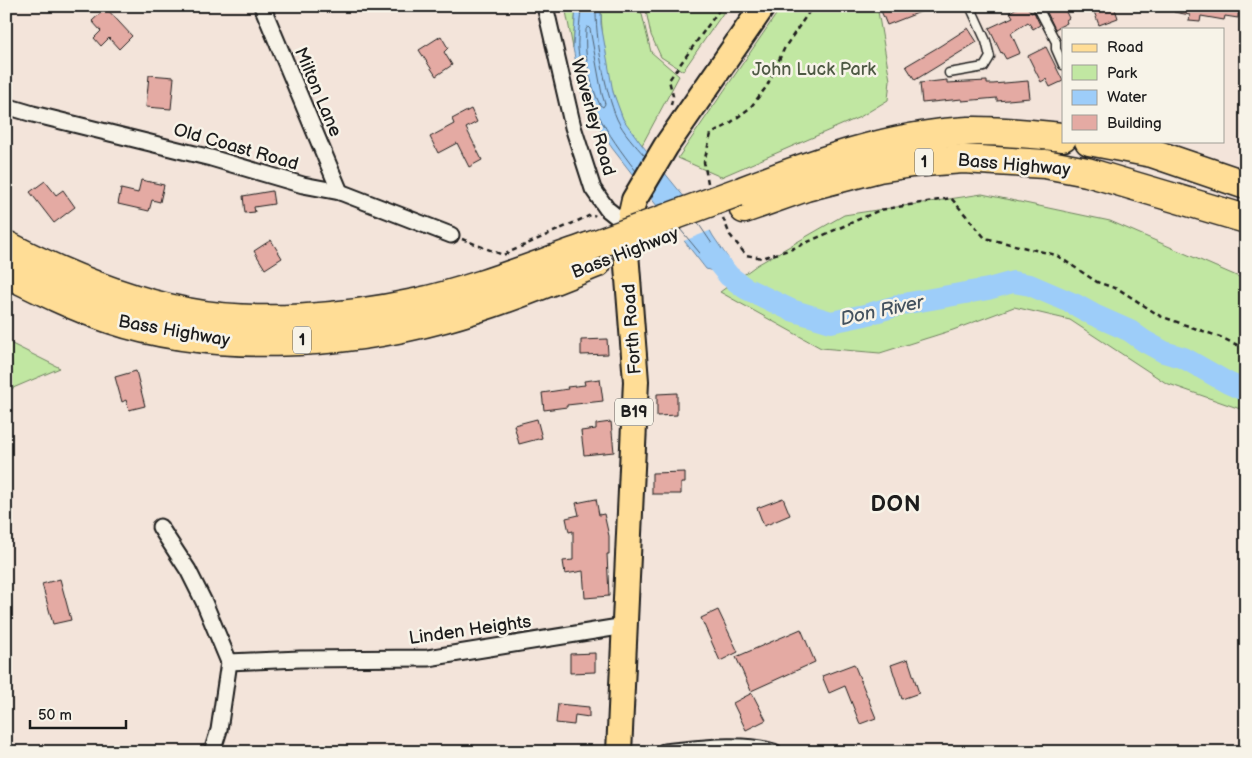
<svg xmlns="http://www.w3.org/2000/svg" width="1252" height="758" font-family="'Balsamiq Sans',sans-serif">
<rect width="100%" height="100%" fill="#f3e4da"/>
<filter id="ink" filterUnits="userSpaceOnUse"><feTurbulence type="fractalNoise" baseFrequency=".02" numOctaves="2"/><feDisplacementMap in="SourceGraphic" scale="10" xChannelSelector="R" yChannelSelector="G"/><feConvolveMatrix kernelMatrix="1 2 1 2 8 2 1 2 1" color-interpolation-filters="sRGB"/></filter>
<g filter="url(#ink)">
<!-- green -->
<g fill="#c1e7a2" stroke="#6e825f">
<polygon points="565,6 576,6 573,48"/>
<path d="M601,6H640L651,52L679,76L642,145C635,136 626,127 622,117C608,87 601,39 601,6Z"/>
<polygon points="645,6 728,6 683,71 661,57 651,35"/>
<polygon points="782,6 877,6 890,80 888,100 860,117 721,177 678,158"/>
<polygon points="982,194 1110,221 1246,280 1246,411 1166,383 1070,320 1014,307 953,330 880,353 821,348 720,292 757,265 844,215"/>
<polygon points="6,341 60,368 6,391"/>
</g>
<!-- water -->
<polygon fill="#9dcdf9" stroke="#6986a1" points="576,6 601,6 601,24 613,92 623,119 642,145 707,225 713,236 728,258 729,276 706,269 612,148 597,125 582,93 573,48"/>
<!-- pier -->
<polygon fill="#f3e4da" points="689,198 712,230 681,242 656,210"/>
<g fill="none" stroke-linecap="round" stroke-linejoin="round">
<!-- shore -->
<g stroke="#506374" stroke-width="1">
<path d="M581,6C581,20 577,35 578,49C584,99 606,132 636,171"/>
<path d="M596,6C595,37 605,91 617,119C623,132 635,145 645,156"/>
<path d="M588,27L590,29L602,94L605,104L603,107L600,105C589,82 584,56 586,30Z"/>
<polyline points="680,229 709,264 722,268 723,260 698,223"/>
</g>
<!-- river -->
<polyline stroke="#9dcdf9" stroke-width="22" points="711,254 729,276 745,288 791,310 831,322 865,315 903,304 988,289 1013,282 1030,285 1074,304 1094,315 1130,331 1144,341 1164,352 1184,358 1228,383 1246,391"/>
</g>
<!-- building -->
<g fill="#e4aaa3" stroke="#1c1c1c">
<polygon points="879,6 933,6 933,7 887,25"/>
<polygon points="1020,6 1027,6 1031,13 1034,12 1040,25 1033,29 1028,22 1011,33 1020,53 1006,59 1002,52 1001,53 989,28 1013,17 1010,12"/>
<polygon points="1044,6 1063,6 1069,18 1066,20 1067,23 1055,29"/>
<polygon points="1092,6 1114,6 1118,18 1099,25"/>
<polygon points="1174,6 1239,6 1238,18 1225,16 1224,20 1201,16 1200,22 1189,21 1190,15 1174,12"/>
<polygon points="106,8 132,36 119,49 109,38 101,46 94,38 101,31 92,21"/>
<polygon points="968,28 977,42 915,80 906,66 940,46"/>
<polygon points="441,36 448,48 444,52 452,65 436,76 419,50"/>
<polygon points="1046,47 1063,81 1050,87 1046,79 1041,82 1028,56"/>
<polygon points="149,75 174,77 171,109 146,107"/>
<polygon points="947,80 947,83 987,81 987,84 993,84 1028,81 1030,98 997,101 997,98 962,101 962,99 922,103 920,83"/>
<polygon points="471,109 477,122 466,128 482,160 469,167 457,143 438,153 430,137 454,124 452,119"/>
<polygon points="141,180 164,185 160,202 152,200 149,211 118,204 121,189 138,193"/>
<polygon points="45,181 56,195 63,190 75,207 54,223 30,192"/>
<polygon points="272,191 274,204 254,207 255,212 245,213 243,196"/>
<polygon points="271,240 282,258 265,269 254,251"/>
<polygon points="607,339 608,354 581,355 581,340"/>
<polygon points="136,371 145,406 129,410 126,400 122,402 115,377"/>
<polygon points="600,379 603,401 567,405 567,407 544,410 542,393 568,389 567,387 585,385 584,381"/>
<polygon points="677,393 677,415 657,416 657,394"/>
<polygon points="537,419 542,438 519,444 514,425"/>
<polygon points="611,422 614,452 584,455 581,431 596,429 596,424"/>
<polygon points="685,472 685,483 681,483 681,494 652,494 652,473"/>
<polygon points="783,498 790,515 764,526 757,508"/>
<polygon points="596,499 599,515 604,514 609,536 609,554 607,554 609,596 585,598 583,571 565,574 563,561 573,560 573,531 569,532 566,518 579,515 576,503"/>
<polygon points="60,579 71,620 53,624 42,584"/>
<polygon points="718,610 738,652 720,661 701,618"/>
<polygon points="801,629 815,662 751,691 736,657"/>
<polygon points="595,653 595,672 570,673 570,654"/>
<polygon points="908,659 919,693 902,699 891,665"/>
<polygon points="854,664 876,718 860,724 845,686 829,693 822,676"/>
<polygon points="752,693 766,720 746,730 733,703"/>
<polygon points="558,704 589,707 589,717 575,715 574,725 556,723"/>
</g>
<g fill="none" stroke-linecap="round" stroke-linejoin="round">
<!-- lane casing -->
<g stroke="#1c1c1c" stroke-width="11">
<g id="lane">
<polyline points="1037,6 1056,42 1056,49 1063,65"/>
<polyline points="949,73 984,67 990,57 986,41 970,6"/>
</g>
</g>
<!-- street casing -->
<g stroke="#1c1c1c" stroke-width="19">
<g id="street">
<polyline points="262,6 340,192"/>
<polyline points="545,6 573,127 593,189 607,209 622,221 629,222"/>
<polyline points="6,106 33,114 211,158 303,185 340,192 451,235"/>
<polyline points="160,527 188,570 204,602 229,662 219,730 212,752"/>
<polyline points="229,662 300,659 428,658 625,626"/>
<path d="M664,752C698,749 740,742 774,752"/>
</g>
</g>
<!-- primary casing -->
<g stroke="#1c1c1c" stroke-width="28">
<polyline id="primary" points="619,752 636,381 625,240 634,200 666,146 763,6"/>
</g>
<!-- highway casing -->
<g stroke="#1c1c1c" stroke-width="31">
<g id="highway">
<polyline points="1089,141 1152,153 1246,185"/>
<path d="M744,190C817,162 890,135 968,131C1000,130 1032,134 1063,137"/>
<polyline points="744,209 806,187 879,168 912,163 963,159 1045,164 1087,172 1246,219"/>
<path d="M6,245C64,275 122,299 186,312C257,326 345,318 415,303C475,290 533,266 591,246"/>
<path d="M6,273C40,290 74,307 110,319C211,353 342,346 444,318C496,304 547,283 597,263"/>
</g>
</g>
<!-- path -->
<g stroke="#1c1c1c" stroke-width="2.5" stroke-dasharray="5 4" stroke-linecap="butt">
<polyline points="671,105 673,96 669,80 722,6"/>
<polyline points="708,183 704,162 711,134 726,126 750,108 767,86 785,47 813,6"/>
<polyline points="723,218 730,235 746,255 762,258 792,249 880,210 951,198 985,238 1056,255 1097,282 1120,290 1160,316 1220,337 1246,349"/>
<polyline points="462,239 503,255 593,214 595,216"/>
</g>
<!-- lane -->
<use href="#lane" stroke="#f7f3e8" stroke-width="8"/>
<!-- street -->
<use href="#street" stroke="#f7f3e8" stroke-width="15"/>
<!-- primary -->
<use href="#primary" stroke="#ffdd96" stroke-width="24"/>
<!-- highway -->
<use href="#highway" stroke="#ffdd96" stroke-width="28"/>
<!-- highway-bridge casing -->
<g stroke="#1c1c1c" stroke-width="31" stroke-linecap="butt">
<polyline id="highway-bridge" points="591,246 738,192"/>
</g>
<!-- highway-bridge -->
<use href="#highway-bridge" stroke="#ffdd96" stroke-width="28"/>
</g>
</g>
<g text-anchor="middle" dominant-baseline="central" stroke-width="5" stroke-linejoin="round" paint-order="stroke">
<!-- shield labels -->
<g fill="#f7f3e8" stroke="#5e5c59" stroke-width="1">
<rect x="915" y="148.5" width="18" height="27" rx="4"/>
<rect x="293" y="326.5" width="18" height="27" rx="4"/>
<rect x="615" y="398.5" width="38" height="27" rx="4"/>
</g>
<g font-size="16" font-weight="bold" fill="#1c1c1c">
<text x="924" y="162">1</text>
<text x="302" y="340">1</text>
<text x="634" y="412">B19</text>
</g>
<!-- park labels -->
<g font-size="18" fill="#4e5944" stroke="#f7f3e8">
<text x="814" y="69">John Luck Park</text>
</g>
<!-- street labels -->
<g font-size="18" fill="#1c1c1c" stroke="#f7f3e8">
<text transform="translate(318 92) rotate(67)">Milton Lane</text>
<text transform="translate(593 117) rotate(74)">Waverley Road</text>
<text transform="translate(236 147) rotate(16)">Old Coast Road</text>
<text transform="translate(1014 165) rotate(5)">Bass Highway</text>
<text transform="translate(625 253) rotate(-21)">Bass Highway</text>
<text transform="translate(632 329) rotate(-94)">Forth Road</text>
<text transform="translate(174 331) rotate(10)">Bass Highway</text>
<text transform="translate(470 630) rotate(-8)">Linden Heights</text>
</g>
<!-- water labels -->
<g font-size="19" font-style="italic" fill="#43515e" stroke="#f7f3e8">
<text transform="translate(882 311) rotate(-12)">Don River</text>
</g>
<!-- district labels -->
<g font-size="22" font-weight="bold" letter-spacing="1" fill="#1c1c1c" stroke="#f7f3e8">
<text x="896" y="504">DON</text>
</g>
</g>
<!-- margin -->
<rect width="1252" height="758" fill="none" stroke="#f7f3e8" stroke-width="25"/>
<rect x="12" y="12" width="1227" height="733" fill="none" stroke="#1c1c1c" stroke-width="2" filter="url(#ink)"/>
<!-- legend -->
<rect x="1062" y="28" width="162" height="115" fill="#f7f3e8" stroke="#9f9d96"/>
<rect x="1072" y="44" width="25" height="8" fill="#ffdd96" stroke="#9f9d96"/>
<text x="1107" y="52" font-size="15" fill="#1c1c1c">Road</text>
<rect x="1072" y="65" width="25" height="15" fill="#c1e7a2" stroke="#9f9d96"/>
<text x="1107" y="78" font-size="15" fill="#1c1c1c">Park</text>
<rect x="1072" y="90" width="25" height="15" fill="#9dcdf9" stroke="#9f9d96"/>
<text x="1107" y="102" font-size="15" fill="#1c1c1c">Water</text>
<rect x="1072" y="115" width="25" height="15" fill="#e4aaa3" stroke="#9f9d96"/>
<text x="1107" y="128" font-size="15" fill="#1c1c1c">Building</text>
<!-- scale -->
<path d="M30 720v8h96v-8" fill="none" stroke="#1c1c1c" stroke-width="2.5"/>
<text x="38" y="720" font-size="15" fill="#1c1c1c" stroke="#f7f3e8" stroke-width="4" paint-order="stroke">50 m</text>
</svg>
